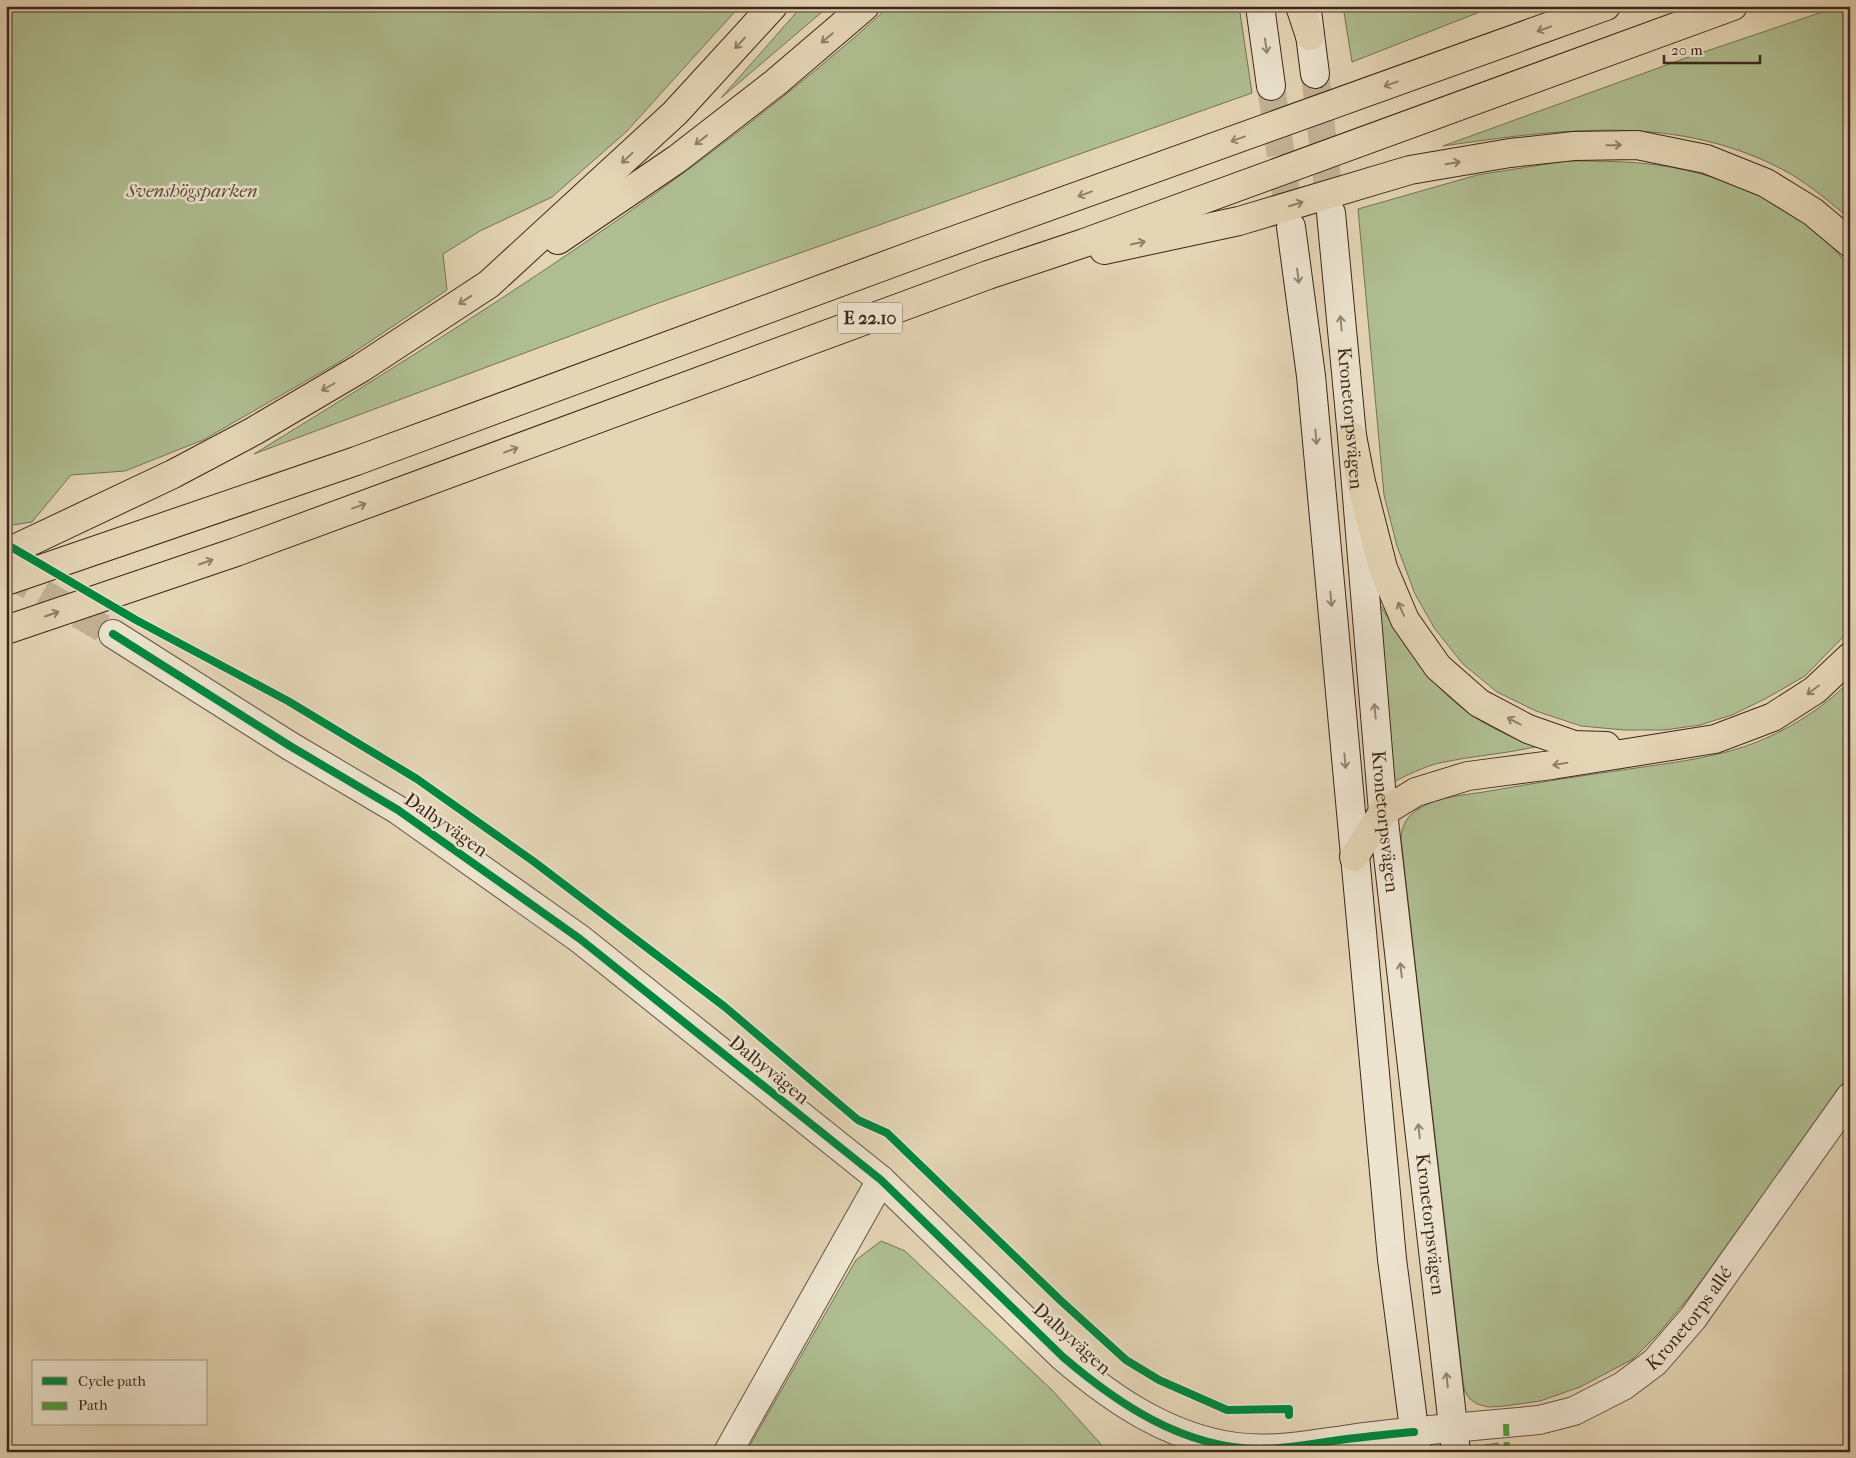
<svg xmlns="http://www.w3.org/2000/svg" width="1856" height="1458" font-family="'IM FELL French Canon',serif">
<rect width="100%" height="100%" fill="#e4d5b5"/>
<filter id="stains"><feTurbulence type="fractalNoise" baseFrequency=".004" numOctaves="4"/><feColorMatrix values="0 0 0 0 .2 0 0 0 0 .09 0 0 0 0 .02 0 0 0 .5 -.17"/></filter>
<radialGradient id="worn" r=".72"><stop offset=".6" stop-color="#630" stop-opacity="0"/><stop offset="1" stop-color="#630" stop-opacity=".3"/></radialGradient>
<!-- green -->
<g fill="#afbe91" stroke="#767256">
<polygon points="6,6 740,6 626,132 552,197 480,231 443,254 447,290 341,361 203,440 125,471 71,475 32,522 6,526"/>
<polygon points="802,6 829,6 721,98"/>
<path d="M890,6H1239L1252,93L653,305L254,454C475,318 697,180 890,6Z"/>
<polygon points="1343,6 1495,6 1352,62"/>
<path d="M1840,6H1850V219C1831,203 1811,186 1789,173C1679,112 1562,129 1443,146L1683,59Z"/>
<path d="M1566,161C1597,161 1628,161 1658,165C1731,176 1805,208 1850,268V630L1805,676L1765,699L1732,715L1700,725L1665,730H1624L1581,726L1536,711L1497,692L1463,664L1435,629L1415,594L1397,546L1384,495L1358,209L1477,175Z"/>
<path d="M1378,601C1406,649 1436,696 1486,724C1502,733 1519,740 1535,747C1504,754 1471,756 1439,763C1423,767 1408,775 1393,782Z"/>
<path d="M1850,681V1073L1694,1291L1659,1333L1633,1359L1580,1387L1540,1401L1505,1406L1488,1407L1477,1404L1470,1399L1465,1392L1463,1382C1443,1201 1421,1019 1401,838C1402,826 1406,817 1417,810C1437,796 1467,795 1490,791C1539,782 1587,775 1636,768C1670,763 1704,759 1737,749C1779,736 1819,712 1850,681Z"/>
<polygon points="881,1241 905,1251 1052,1390 1108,1452 746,1452 856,1260"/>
<polygon points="1498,1443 1498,1452 1479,1452 1485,1445"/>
</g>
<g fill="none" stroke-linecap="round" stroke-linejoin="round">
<!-- tertiary-tunnel -->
<polyline stroke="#c3b296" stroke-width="28" stroke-dasharray="28 14" stroke-linecap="butt" points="6,572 113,634"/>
<!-- secondary-tunnel -->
<g stroke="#c3b296" stroke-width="28" stroke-dasharray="28 14" stroke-linecap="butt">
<polyline points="1315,74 1331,213"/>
<polyline points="1271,86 1291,227"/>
</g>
<!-- minor casing -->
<g stroke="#675241" stroke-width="30">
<g id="minor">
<path id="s1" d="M1452,1428L1539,1420L1574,1411L1623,1386L1655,1362L1693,1318L1850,1097"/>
<polyline points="728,1452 881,1180"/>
</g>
</g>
<!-- tertiary casing -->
<g stroke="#675241" stroke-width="30">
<path id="tertiary" d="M113,634L290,746L398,810L580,939L881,1180L1063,1357C1113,1400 1169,1438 1236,1447C1274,1452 1313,1444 1350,1439C1384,1434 1418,1431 1452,1428"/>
</g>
<!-- secondary casing -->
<g stroke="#3d261a" stroke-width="30">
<g id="secondary">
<polyline points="1260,6 1271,86"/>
<polyline points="1307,11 1315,74"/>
<path id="s2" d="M1331,213L1352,436L1383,812L1456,1452"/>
<polyline points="1291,227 1311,376 1392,1259 1417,1452"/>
</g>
</g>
<!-- motorway casing -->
<g stroke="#3d261a" stroke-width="30">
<g id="motorway">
<polyline points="1300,6 1310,36"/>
<polyline points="558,240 677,159 775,83 865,6"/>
<polyline points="1104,250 1239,221 1410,170 1510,153 1574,146 1637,145 1706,159 1766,183 1813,212 1850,243"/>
<polyline points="1352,436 1361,482 1383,568 1405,620 1438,667 1479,703 1528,729 1574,745 1606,746"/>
<polyline points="6,553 173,474 254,431 361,368 489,284 675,113 773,6"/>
<polyline points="6,581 356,461 919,253 1606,6"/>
<polyline points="6,630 236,552 988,275 1084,243 1733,6"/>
<polyline points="1354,857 1383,812 1416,792 1468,776 1552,765 1715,739 1773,717 1815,690 1850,657"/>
</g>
</g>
<!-- minor -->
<use href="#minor" stroke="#ede4cf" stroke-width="28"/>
<!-- tertiary -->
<use href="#tertiary" stroke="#ede4cf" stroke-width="28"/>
<!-- secondary -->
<use href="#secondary" stroke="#ede4cf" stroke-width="28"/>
<!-- motorway -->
<use href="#motorway" stroke="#e4d5b5" stroke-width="28"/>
<!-- quiet -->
<polyline stroke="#539c3e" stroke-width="6" stroke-dasharray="12 6" stroke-linecap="butt" points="1506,1424 1507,1452"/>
<!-- cycleway casing -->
<g stroke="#ede4cf" stroke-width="11">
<g id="cycleway">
<polyline points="6,544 136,620 288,701 417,779 533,861 725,1007 858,1120 887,1133 1060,1300 1126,1360 1159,1380 1227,1410 1289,1409 1289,1415"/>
<path d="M113,634L290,746L398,810L580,939L881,1180L1063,1357C1118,1404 1183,1448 1259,1449C1286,1449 1312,1444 1339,1440C1364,1437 1389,1434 1414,1432"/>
</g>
</g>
<!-- cycleway -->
<use href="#cycleway" stroke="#00873e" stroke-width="8"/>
</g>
<!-- one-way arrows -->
<defs><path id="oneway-shaft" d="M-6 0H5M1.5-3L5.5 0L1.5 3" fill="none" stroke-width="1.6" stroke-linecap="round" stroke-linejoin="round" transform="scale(1.25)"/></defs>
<g stroke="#907e68">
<use href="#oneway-shaft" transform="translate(1544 29) rotate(160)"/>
<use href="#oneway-shaft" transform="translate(827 38) rotate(140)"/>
<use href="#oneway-shaft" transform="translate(740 43) rotate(133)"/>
<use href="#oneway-shaft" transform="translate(1391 84) rotate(160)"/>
<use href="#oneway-shaft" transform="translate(1238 139) rotate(160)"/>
<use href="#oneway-shaft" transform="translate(701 140) rotate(142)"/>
<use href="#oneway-shaft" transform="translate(1614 145) rotate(-1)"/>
<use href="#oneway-shaft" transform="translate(627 158) rotate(137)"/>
<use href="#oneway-shaft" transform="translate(1453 163) rotate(-10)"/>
<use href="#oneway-shaft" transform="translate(1085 194) rotate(160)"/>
<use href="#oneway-shaft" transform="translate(1296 204) rotate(-17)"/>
<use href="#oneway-shaft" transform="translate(1138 243) rotate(-12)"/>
<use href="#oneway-shaft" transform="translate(465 300) rotate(147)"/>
<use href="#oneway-shaft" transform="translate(328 387) rotate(150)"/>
<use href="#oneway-shaft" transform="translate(511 450) rotate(-20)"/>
<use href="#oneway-shaft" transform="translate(359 506) rotate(-20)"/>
<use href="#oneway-shaft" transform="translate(206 562) rotate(-19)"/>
<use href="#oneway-shaft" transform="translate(1401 609) rotate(-114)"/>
<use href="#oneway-shaft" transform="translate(52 614) rotate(-19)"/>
<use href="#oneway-shaft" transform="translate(1813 690) rotate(143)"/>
<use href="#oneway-shaft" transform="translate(1514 721) rotate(-152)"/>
<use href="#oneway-shaft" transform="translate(1560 764) rotate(170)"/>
</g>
<g stroke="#958574">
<use href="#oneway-shaft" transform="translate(1266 46) rotate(82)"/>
<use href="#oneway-shaft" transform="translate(1298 276) rotate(83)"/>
<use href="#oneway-shaft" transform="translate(1341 323) rotate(-95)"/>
<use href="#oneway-shaft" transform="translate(1316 437) rotate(85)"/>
<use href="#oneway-shaft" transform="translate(1331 599) rotate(85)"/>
<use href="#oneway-shaft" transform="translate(1375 711) rotate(-95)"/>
<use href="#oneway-shaft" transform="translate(1345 761) rotate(85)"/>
<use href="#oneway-shaft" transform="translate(1401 970) rotate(-96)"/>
<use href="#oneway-shaft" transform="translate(1419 1131) rotate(-96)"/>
<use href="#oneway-shaft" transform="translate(1447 1380) rotate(-96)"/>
</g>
<g text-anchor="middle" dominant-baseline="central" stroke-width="5" stroke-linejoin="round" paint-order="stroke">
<!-- shield labels -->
<rect fill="#ede4cf" stroke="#725f50" stroke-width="1" x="837.5" y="302.5" width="65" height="31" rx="4"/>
<g font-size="18" font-weight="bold" fill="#3d261a">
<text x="870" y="318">E 22.10</text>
</g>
<!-- park labels -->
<g font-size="19" font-style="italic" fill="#5a4c38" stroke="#ede4cf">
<text x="192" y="191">Svenshögsparken</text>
</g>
<!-- street labels -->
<g font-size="19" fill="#3d261a" stroke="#ede4cf">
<text stroke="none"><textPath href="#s2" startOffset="206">Kronetorpsvägen</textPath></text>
<text stroke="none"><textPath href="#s2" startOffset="611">Kronetorpsvägen</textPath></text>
<text transform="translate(446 825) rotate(35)">Dalbyvägen</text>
<text transform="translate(769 1070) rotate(39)">Dalbyvägen</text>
<text stroke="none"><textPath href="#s2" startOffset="1016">Kronetorpsvägen</textPath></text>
<text stroke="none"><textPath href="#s1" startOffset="274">Kronetorps allé</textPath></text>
<text transform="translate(1072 1339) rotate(42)">Dalbyvägen</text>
</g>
</g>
<!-- margin -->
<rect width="1856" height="1458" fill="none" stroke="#e4d5b5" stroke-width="25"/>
<rect x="8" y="8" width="1841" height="1443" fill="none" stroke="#3d261a" stroke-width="2.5"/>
<rect x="12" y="12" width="1831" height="1433" fill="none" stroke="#3d261a"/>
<!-- legend -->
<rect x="32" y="1360" width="175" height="65" fill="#ede4cf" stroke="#a79887"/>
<rect x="42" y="1377" width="25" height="8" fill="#00873e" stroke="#a79887"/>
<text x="78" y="1386" font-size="15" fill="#3d261a">Cycle path</text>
<rect x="42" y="1402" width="25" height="8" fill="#539c3e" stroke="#a79887"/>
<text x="78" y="1410" font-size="15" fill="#3d261a">Path</text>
<!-- scale -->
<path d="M1664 55v8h96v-8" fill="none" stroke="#3d261a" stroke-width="2.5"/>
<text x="1671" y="55" font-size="15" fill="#3d261a" stroke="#ede4cf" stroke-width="4" paint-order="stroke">20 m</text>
<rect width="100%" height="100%" filter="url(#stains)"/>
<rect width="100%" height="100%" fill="url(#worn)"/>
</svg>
